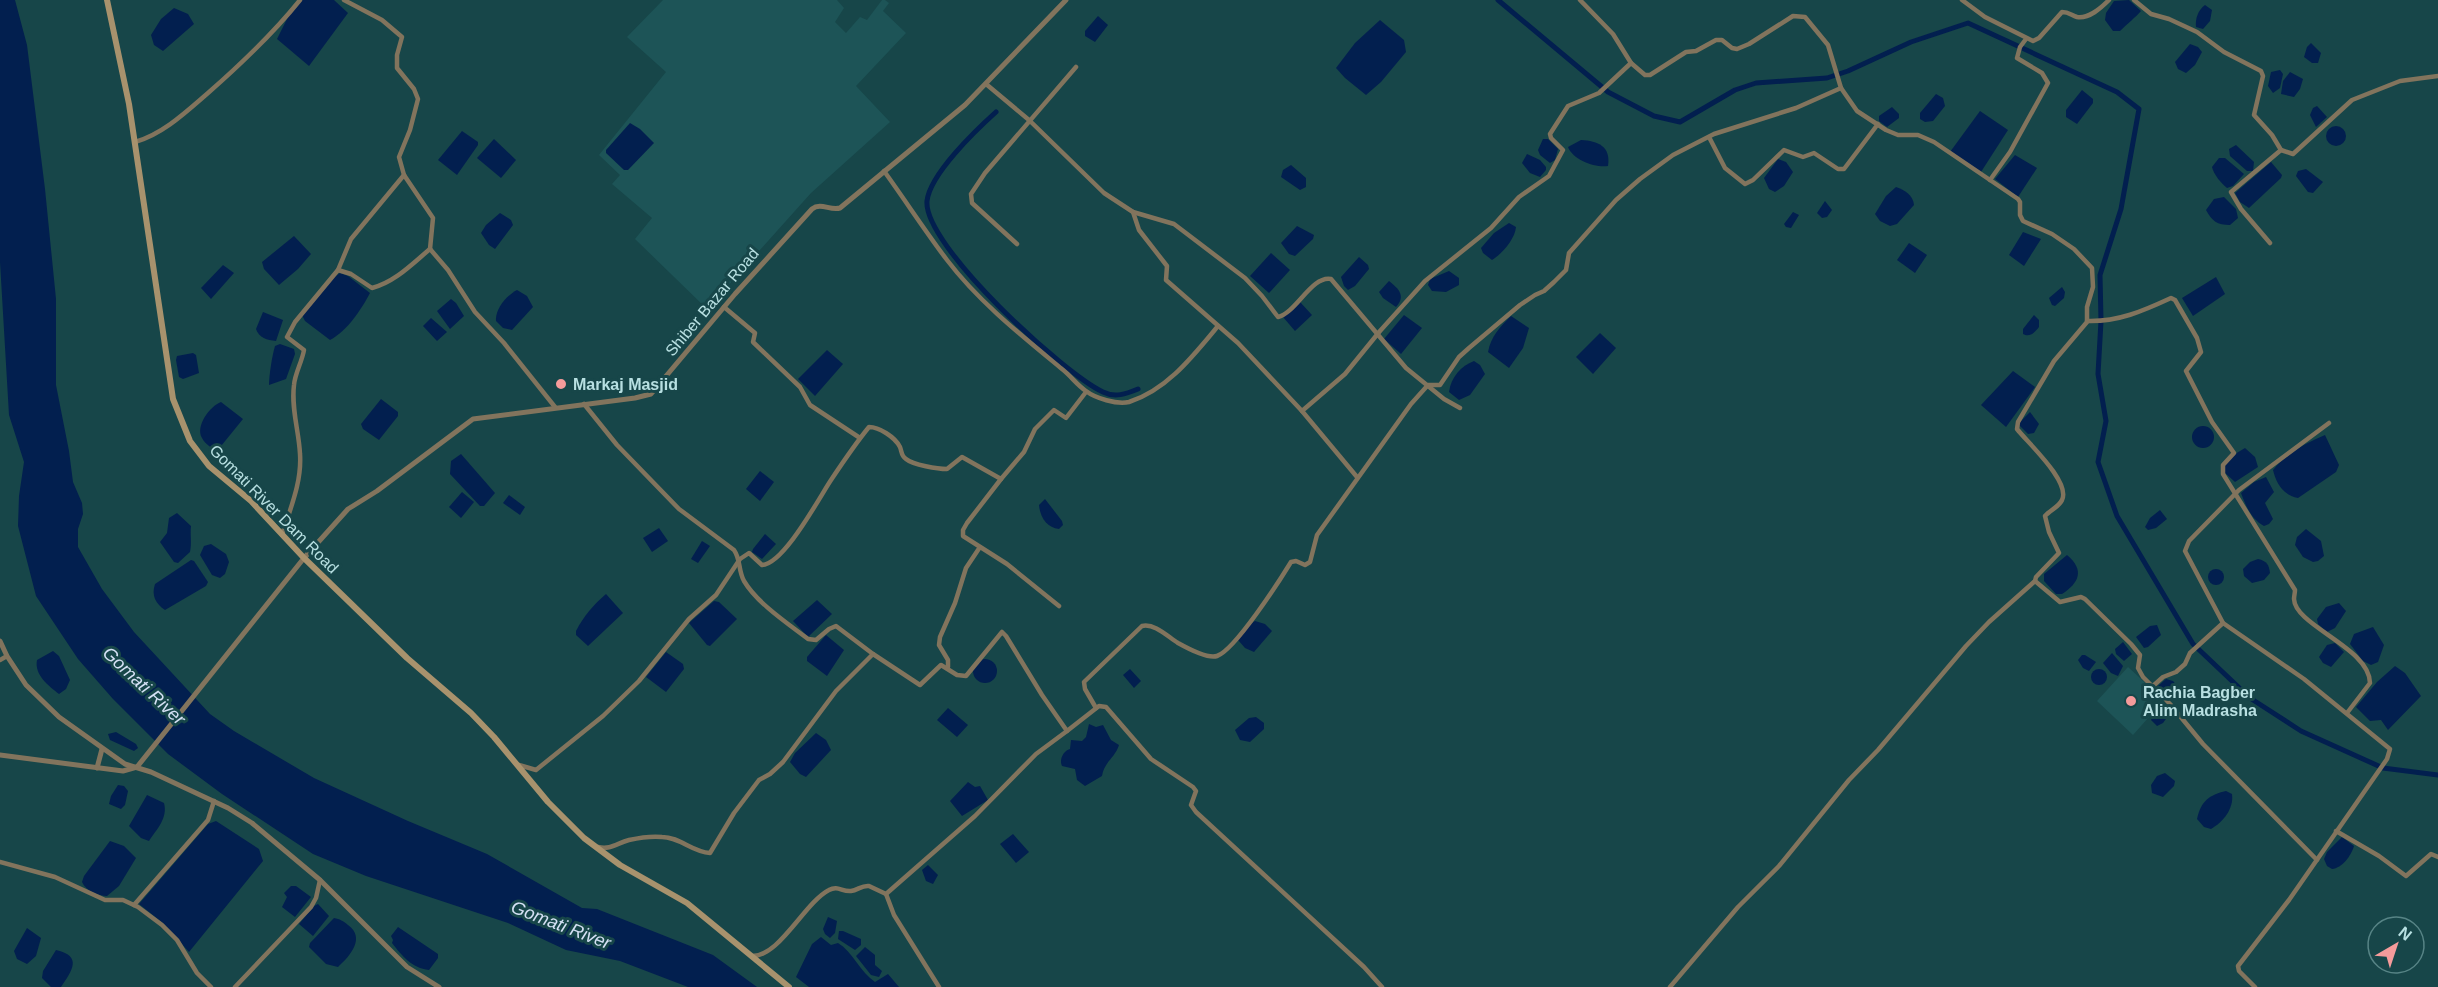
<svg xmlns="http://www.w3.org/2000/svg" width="2438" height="987" font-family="Arial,sans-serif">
<rect width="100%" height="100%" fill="#174649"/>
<!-- built -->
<g fill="#1d5457" fill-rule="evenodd">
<polygon points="663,0 837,0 844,8 835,22 846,33 860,17 867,20 882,0 885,0 889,3 883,11 906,33 856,86 890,122 811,193 707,309 635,239 652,218 612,184 620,175 599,155 666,72 627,37"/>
<path d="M2128,667L2164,700L2133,735L2097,701ZM2149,690L2161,700L2155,707L2143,697Z"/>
</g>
<!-- water -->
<g fill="#021f4f">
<polygon points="0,0 15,0 27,45 45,189 56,299 56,385 69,451 73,482 82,503 83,514 78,529 78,547 102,589 134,632 210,714 234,731 314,778 408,821 487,854 582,908 597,909 713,955 757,987 688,987 620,961 566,950 508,923 366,876 313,854 222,794 168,754 113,699 78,659 36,596 18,526 19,496 24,462 9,415 0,262"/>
<polygon points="302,0 334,0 348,13 309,66 277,39 289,15"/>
<path d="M2129,0L2141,11C2136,17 2127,24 2120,31H2113L2105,20L2106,13L2114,1Z"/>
<path d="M2205,5L2212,10L2210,21L2203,29L2196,27C2195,19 2198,10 2205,5Z"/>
<polygon points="174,8 188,14 194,24 163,51 154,45 151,35 161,19"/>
<polygon points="1098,16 1108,25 1095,42 1085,36 1085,31"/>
<polygon points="1380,20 1404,40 1406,52 1381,82 1366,95 1345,78 1336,68 1355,43"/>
<polygon points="2311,43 2321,53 2318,63 2312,63 2304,57 2307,47"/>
<polygon points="2190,44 2198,47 2202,52 2195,65 2186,73 2178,69 2175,62"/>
<polygon points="2280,70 2283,74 2280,88 2273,93 2268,86 2271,72"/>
<polygon points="2290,72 2303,79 2300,89 2294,97 2281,94 2283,81"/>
<polygon points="2082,90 2093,99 2093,103 2077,124 2066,117 2066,110"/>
<polygon points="1936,94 1943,98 1945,106 1933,121 1925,122 1920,119 1920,113"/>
<polygon points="2317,106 2327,117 2316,127 2310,115 2313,108"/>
<polygon points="1892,107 1899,114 1899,118 1887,127 1879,121 1879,116"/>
<polygon points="1980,111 2008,130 1981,172 1950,152"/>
<polygon points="630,123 640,129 654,143 628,170 624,170 606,153 606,150"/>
<circle cx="2336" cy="136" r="10"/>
<polygon points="462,131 478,142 478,145 457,175 438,160"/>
<polygon points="494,139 516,160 501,178 477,158"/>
<polygon points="1543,139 1548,139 1558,149 1555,160 1550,163 1540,155 1538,150"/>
<path d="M1581,140C1598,141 1611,146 1608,166C1595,168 1573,160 1568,147Z"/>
<polygon points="2236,145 2254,162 2253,171 2247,171 2230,156 2229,149"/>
<polygon points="1527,154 1540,160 1546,167 1546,170 1540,177 1530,173 1522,163"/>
<polygon points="2015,155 2037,168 2018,197 1995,179"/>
<path d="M2219,158H2225L2244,174L2233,186L2227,188C2221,183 2214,175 2212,167Z"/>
<polygon points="1778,159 1786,162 1793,172 1784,186 1775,192 1769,189 1764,178"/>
<polygon points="2271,162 2282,175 2281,178 2249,208 2240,202 2235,193"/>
<polygon points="1291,165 1306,178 1306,187 1300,190 1281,177 1283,170"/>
<polygon points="2306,169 2323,182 2313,193 2308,192 2296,176 2298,171"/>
<path d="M1896,187C1905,190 1913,195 1914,205L1897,224L1890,226L1880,221L1875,214L1886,196Z"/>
<path d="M2224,197L2236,209L2238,218L2230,225C2217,225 2212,221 2206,210L2214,199Z"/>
<polygon points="1825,201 1832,210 1827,217 1822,218 1817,213"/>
<polygon points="1793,212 1799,215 1791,228 1786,227 1784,224"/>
<polygon points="500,213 511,220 513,225 495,249 489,245 481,233 486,225"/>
<path d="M1509,223L1516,227C1515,239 1502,254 1492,260L1483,253L1481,248L1494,233Z"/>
<polygon points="1297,226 1314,235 1313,239 1295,256 1289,254 1281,243"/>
<polygon points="2023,232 2041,239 2024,266 2009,255"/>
<polygon points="294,236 311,254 298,269 279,285 264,269 262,262"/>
<polygon points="1909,243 1927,255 1915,273 1897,260"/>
<polygon points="1271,253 1290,270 1269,293 1250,276"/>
<polygon points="1359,257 1368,265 1369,269 1355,286 1348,290 1344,286 1341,277"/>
<polygon points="223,265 234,273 211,299 201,288"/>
<polygon points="1449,271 1459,278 1459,285 1446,292 1432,291 1428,285 1430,279"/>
<path d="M340,273L348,276L370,293C361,310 347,331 330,340L305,321L302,315L333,278Z"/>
<polygon points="2216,277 2225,294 2193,316 2182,298"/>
<path d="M1389,281C1399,289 1406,296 1396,307L1383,298L1379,292Z"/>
<polygon points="2062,287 2065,292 2064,298 2055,306 2052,305 2049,298"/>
<path d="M517,290L527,296L533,307L512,330L503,328L496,321C495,309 506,296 517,290Z"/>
<polygon points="451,299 456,303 464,316 450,329 437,311"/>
<polygon points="1300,302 1312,315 1295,331 1283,317"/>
<path d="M263,312L283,320L276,341C267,340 259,338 256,329Z"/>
<polygon points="1404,315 1422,328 1401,354 1384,339"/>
<path d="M2034,315L2039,320V327C2035,332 2030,338 2023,334V329Z"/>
<path d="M1511,316L1529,328L1523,348L1509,368L1488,352C1491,336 1500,327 1511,316Z"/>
<polygon points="431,318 447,332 437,341 423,326"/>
<polygon points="1600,333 1616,348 1593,374 1576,357"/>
<path d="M280,344L294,349L295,354L286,379L269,385C269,376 272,356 275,346Z"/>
<polygon points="827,350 843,364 815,396 798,379"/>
<polygon points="193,353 196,355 199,373 183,379 179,377 176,360 177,356"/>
<path d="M1474,361L1480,365L1485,374L1470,395L1459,400L1449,392C1451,377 1461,366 1474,361Z"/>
<polygon points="2013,371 2035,387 2006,427 1981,405"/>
<polygon points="381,399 398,412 398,416 379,440 363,429 361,424"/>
<path d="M221,402L243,419L217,451C212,448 205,444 202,438C195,426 210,406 221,402Z"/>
<polygon points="2030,412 2039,424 2034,433 2028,434 2018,424"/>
<circle cx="2203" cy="437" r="11"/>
<path d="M2325,435L2339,465L2336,472L2298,498C2283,495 2276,483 2273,470C2286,453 2306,443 2325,435Z"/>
<polygon points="2245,448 2255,457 2258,467 2235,482 2224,472 2225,465 2235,454"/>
<polygon points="461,454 495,493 484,506 480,506 450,474 451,461"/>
<polygon points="760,471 774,482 760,501 746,489"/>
<path d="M2266,477L2274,492L2265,503L2273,519L2269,524L2264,526C2251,519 2246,506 2241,493L2254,482Z"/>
<polygon points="462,492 474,502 461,518 449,507"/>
<polygon points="509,495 525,507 520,515 503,503"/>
<path d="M1045,499L1062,521L1063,525L1059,529C1047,528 1040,517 1039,505Z"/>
<polygon points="2160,510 2167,519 2156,528 2148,530 2145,527 2150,518"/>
<path d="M177,513L191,526C190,535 192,543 190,552L178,563L174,562L160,542L167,533L169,518Z"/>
<polygon points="659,528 668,541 652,552 643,538"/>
<polygon points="2306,529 2321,541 2324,556 2318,561 2313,562 2303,557 2295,545 2297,537"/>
<polygon points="765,534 776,544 762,559 752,552 753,549"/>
<polygon points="702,541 710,546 698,563 691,559"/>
<polygon points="211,544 226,554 229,562 225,574 220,578 212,575 200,555 204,546"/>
<path d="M2067,555C2085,570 2079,583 2062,594H2056L2044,581V574Z"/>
<path d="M2258,559C2267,561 2269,565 2270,573L2264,580L2252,583L2244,576L2243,569L2250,562Z"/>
<path d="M191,560L194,561L208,582L206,586L165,610C156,604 151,596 155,584Z"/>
<circle cx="2216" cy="577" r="8"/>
<path d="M606,594L623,613L588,646L576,635V631C583,617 594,604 606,594Z"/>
<polygon points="817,600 832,614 808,637 793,621"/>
<polygon points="714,601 719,602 737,619 710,646 707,645 689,623"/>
<polygon points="2339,603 2346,611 2335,628 2327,632 2318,624 2317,619 2326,607"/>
<polygon points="1255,621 1265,624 1272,631 1254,652 1245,648 1238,640 1250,624"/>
<polygon points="2157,625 2161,635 2148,647 2144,648 2136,637 2150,626"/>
<polygon points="2373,627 2384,645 2378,662 2371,665 2363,661 2350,644 2354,634"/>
<polygon points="826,635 844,650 827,676 807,661 807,657"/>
<polygon points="2123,642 2132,654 2124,661 2116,654 2115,649"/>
<polygon points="2335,643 2344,652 2331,667 2323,663 2319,657 2327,645"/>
<path d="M53,651L59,656L70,680L66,689L59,694C49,686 34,675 37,660Z"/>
<polygon points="666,652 683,664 684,669 666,692 646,677"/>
<polygon points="2112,653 2123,666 2118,676 2111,673 2103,663"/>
<polygon points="2082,655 2085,655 2096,662 2089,671 2083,668 2078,660"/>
<circle cx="985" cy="671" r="12"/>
<polygon points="2395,666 2405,673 2421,696 2388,730 2381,720 2370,721 2356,707 2377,682"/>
<circle cx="2099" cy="677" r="8"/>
<polygon points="1130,669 1141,681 1134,688 1123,675"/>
<polygon points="2166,679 2173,681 2179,688 2174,697 2169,699 2158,686"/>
<path d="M2165,705L2171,712L2163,723L2157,726L2151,720C2154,713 2158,707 2165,705Z"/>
<polygon points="948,708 968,725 957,737 937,720"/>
<polygon points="1256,717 1264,723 1264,729 1250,742 1240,740 1235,730 1249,718"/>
<path d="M1089,724L1096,727L1103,725L1111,740L1119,745C1115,758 1104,762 1102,776L1085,786L1077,780L1075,769L1062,766C1059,760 1063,751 1070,749L1071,740L1082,741L1086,737Z"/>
<polygon points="116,732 136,744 138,748 134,751 110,740 108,734"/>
<polygon points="816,733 826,740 831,750 806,777 800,774 790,762 795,753"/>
<polygon points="2165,773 2175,781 2174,786 2163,797 2152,793 2151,785 2157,776"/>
<polygon points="968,782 975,787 980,786 988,800 962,816 950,801"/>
<polygon points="118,785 124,786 128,791 125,805 121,809 109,804 111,796"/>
<path d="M2226,791L2232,794C2234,809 2223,822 2211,829L2204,827L2197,819C2201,801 2209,795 2226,791Z"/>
<path d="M147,795L164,803C168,818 157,829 149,841L141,838L129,826Z"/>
<polygon points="216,821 259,849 263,861 189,952 164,924 139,904 208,824"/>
<polygon points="1013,834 1029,852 1016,863 1000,844"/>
<path d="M2342,837L2354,846C2351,856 2342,868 2332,869L2327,866L2324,859L2327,852Z"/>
<path d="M110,841L124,846L136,858L119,886L107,896C98,896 86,891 82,882L84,876Z"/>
<polygon points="928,865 938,875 933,884 926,881 922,870"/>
<polygon points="291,886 296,886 311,897 295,917 282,907 287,897 284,893"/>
<polygon points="318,904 329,916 313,936 299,924 314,906"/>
<polygon points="828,917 837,921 835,933 830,938 825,934 823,929"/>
<path d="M334,918C340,919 343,921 348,925C366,938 350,956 338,967L326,964L309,947L310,943Z"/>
<path d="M398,927L438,954V958L429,970C412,968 402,956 392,943L393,940L391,936Z"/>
<polygon points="27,928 41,938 36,956 27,964 17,959 14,951"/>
<polygon points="839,931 843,931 861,939 861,945 855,950 838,939"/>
<path d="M821,937L831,945L838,943C853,952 860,972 875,982L888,974L899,987H809L796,977L812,944Z"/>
<polygon points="865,947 875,955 875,965 882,971 879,977 871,975 856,956"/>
<path d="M56,950C83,956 72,971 61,987H51L42,978L43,971Z"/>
</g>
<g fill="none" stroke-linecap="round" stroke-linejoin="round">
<!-- canal -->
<g stroke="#021f4f" stroke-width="5">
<polyline points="1498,0 1608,92 1654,116 1680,122 1735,90 1756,83 1827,78 1848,71 1911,42 1968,23 2117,92 2139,109 2121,209 2100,275 2101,321 2098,374 2106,421 2098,462 2117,516 2193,644 2250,698 2301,731 2383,768 2438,775"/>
<path d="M996,112C976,130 930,174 927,201C923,245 1064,374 1103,392C1115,398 1126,394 1138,389"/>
</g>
<!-- minor -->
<g stroke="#82745d" stroke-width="4.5">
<polyline points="344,0 382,20 402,37 397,55 397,68 414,89 418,99 410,130 399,157 404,175 433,218 430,249"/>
<polyline points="1580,0 1613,34 1631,63"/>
<path d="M1962,0L1985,17L2033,41L2039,38L2062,12C2069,12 2071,15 2077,17C2089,19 2101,8 2109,0"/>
<polyline points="2134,0 2151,14 2169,19 2197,32 2224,52 2261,71 2263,76 2254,115 2272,135 2281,150"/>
<polyline points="986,84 1029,120 1104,193 1133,212 1139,230 1167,266 1166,280 1238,343 1302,411 1357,477"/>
<polyline points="1709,137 1725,168 1745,184 1753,180 1784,150 1803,157 1814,153 1838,169 1844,169 1878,124"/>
<path d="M135,142C163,134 186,112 208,93C241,64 272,35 300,0"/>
<path d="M884,171C905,200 925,231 947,260C979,302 1022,336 1062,369C1071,376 1077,385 1086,391C1095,398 1117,405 1129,402C1167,390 1193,356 1218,326"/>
<polyline points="1990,180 2010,152 2048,83 2042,73 2017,58 2020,47 2026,39"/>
<path d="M1133,212L1174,224L1245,278L1262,296L1278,317C1296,313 1312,275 1331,279L1406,368L1444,399L1460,408"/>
<polyline points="2270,243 2241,209 2231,192 2281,150 2293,154 2352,100 2400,81 2438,76"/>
<polyline points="1017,244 972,203 971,194 985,173 1076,67"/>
<polyline points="430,249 448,270 475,312 504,343 555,407"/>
<path d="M338,270L351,274L372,288C395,282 412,264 430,249"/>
<polyline points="724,307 755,333 753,342 800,387 810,405 860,438"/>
<path d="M2087,321C2118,322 2143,311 2171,298L2175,300L2197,338L2201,352L2186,371L2212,422L2234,453L2223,465V474L2295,590C2295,593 2294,596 2294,599C2295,626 2370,648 2370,683L2347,713"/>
<path d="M584,404L617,445L679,509L734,550C741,560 738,570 744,581C757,603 787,623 808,639L816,640L829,629L836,626L873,654"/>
<path d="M1302,411L1345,374L1380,331L1425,281L1491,228L1519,197L1549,176L1563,150L1551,138L1550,134L1568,106L1599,93L1631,63L1645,75H1650L1686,52L1696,51L1716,40H1722L1732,48L1737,49L1749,44L1793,16L1805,17L1828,45L1841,88L1857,111L1886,130L1898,135H1918L1934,142L2018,199L2020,202V215L2023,221L2052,234L2074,249L2092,268L2093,287L2087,307V322L2054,361L2018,422L2017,429C2028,443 2071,482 2062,500C2059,507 2050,510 2045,516L2049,532L2059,553L2036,577L2035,581L2060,602L2081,597L2085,599L2131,644L2140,655L2138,668L2143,677L2170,704L2203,744L2317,860"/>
<polyline points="1001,479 967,523 963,530 963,536 1007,564 1059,606"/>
<path d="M282,535C290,509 302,482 300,454C299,431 291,409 294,385C295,373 302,362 304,350L287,337L295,322L338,270L351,239L404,175"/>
<polyline points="2223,623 2304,679 2390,749 2387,759 2289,900 2238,966 2239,971 2255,987"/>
<polyline points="0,660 7,656"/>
<polyline points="948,667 948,660 939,645 940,637 955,603 966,568 980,547"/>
<polyline points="2153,686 2163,677 2176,672 2185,664 2190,653 2223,623 2185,551 2189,541 2239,490 2329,423"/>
<path d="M1096,708L1085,689L1084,682L1142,626C1155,623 1168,637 1178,643C1187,648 1208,659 1217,656C1235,650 1280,580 1291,562L1296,561L1305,565L1310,562L1317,535L1411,404L1428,385H1440L1459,357L1469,348L1520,305L1535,295L1544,291L1554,282L1566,270L1569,253L1616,200L1640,179L1673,155L1714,134L1796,108L1841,88"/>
<path d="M519,765L536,770L603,716L639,681L689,619L716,595L740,559L749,553L762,565C784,564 819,498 831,480C843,462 855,444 869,427C879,427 895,437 900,447C902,452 901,456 906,459C913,465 938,469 947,469L962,457L1001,479L1024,452L1035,429L1054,410L1066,418L1086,392"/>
<polyline points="2336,831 2379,856 2406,876 2431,854 2438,857"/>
<path d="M598,847C611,850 617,843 629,840C638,838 652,836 662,837C680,837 692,852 710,853L734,813L759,780L770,774L783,762L836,691L873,654L920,685L941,665L957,675L966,676L1002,632L1006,636L1042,695L1067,731L1099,706L1106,707L1151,759L1193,787L1196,791L1191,805L1196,812L1364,967L1382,987"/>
<polyline points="0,862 55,877 105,900 123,900 138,907 162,925 177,940 197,973 211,987"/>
<polyline points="886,894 894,915 939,987"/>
<polyline points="134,905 208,820 214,801"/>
<path d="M751,956C779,958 804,903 829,890C838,885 842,892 851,891C858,890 862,885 869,886L886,894L975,816L1036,754L1067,731"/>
<polyline points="235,987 311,907 316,898 320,880"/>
<polyline points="1670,987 1738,907 1779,866 1849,780 1878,750 1966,646 1989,622 2035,581"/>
</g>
<!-- tertiary -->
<g stroke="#82745d" stroke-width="5">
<polyline points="0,641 7,656 26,685 59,717 125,764 151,772 228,808 252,823 320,880 407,967 439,987"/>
<path d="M0,755L123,771L137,767L304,558L348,509L377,491L473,419L635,398L651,394L735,294L812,209C821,202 830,211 840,208L965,105L1066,0"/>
<polyline points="97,768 102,749"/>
</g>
<!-- secondary -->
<polyline stroke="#a8926d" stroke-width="6" points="107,0 129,104 173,399 190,441 209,466 251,501 304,558 407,658 471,713 494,737 548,802 584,838 620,865 687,903 789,987"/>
</g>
<!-- markers -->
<g fill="#f59b9b" stroke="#174649" stroke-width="2">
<circle cx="561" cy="384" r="6"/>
<circle cx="2131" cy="701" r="6"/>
</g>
<g text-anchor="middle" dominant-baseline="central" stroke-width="6" stroke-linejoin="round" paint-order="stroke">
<!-- street labels -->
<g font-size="16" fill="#b8e0e2" stroke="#174649">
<text transform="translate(712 302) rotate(-50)">Shiber Bazar Road</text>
<text transform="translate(274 509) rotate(45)">Gomati River Dam Road</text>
</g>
<!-- poi labels -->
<g font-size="16" font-weight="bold" fill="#b8e0e2" stroke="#174649" text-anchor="start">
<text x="573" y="384">Markaj Masjid</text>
<text x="2143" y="692">Rachia Bagber<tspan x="2143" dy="18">Alim Madrasha</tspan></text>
</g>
<!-- water labels -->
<g font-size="18" font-style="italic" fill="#d5e1f5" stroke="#174649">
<text transform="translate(144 686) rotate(43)">Gomati River</text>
<text transform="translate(561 925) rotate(21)">Gomati River</text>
</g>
</g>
<!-- north arrow -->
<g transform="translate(2396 945) rotate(39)"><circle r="28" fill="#174649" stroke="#578486" stroke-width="1.5"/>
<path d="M0-4.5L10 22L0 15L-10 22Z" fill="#f59b9b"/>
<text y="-9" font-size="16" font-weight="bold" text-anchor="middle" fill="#b8e0e2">N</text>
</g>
</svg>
